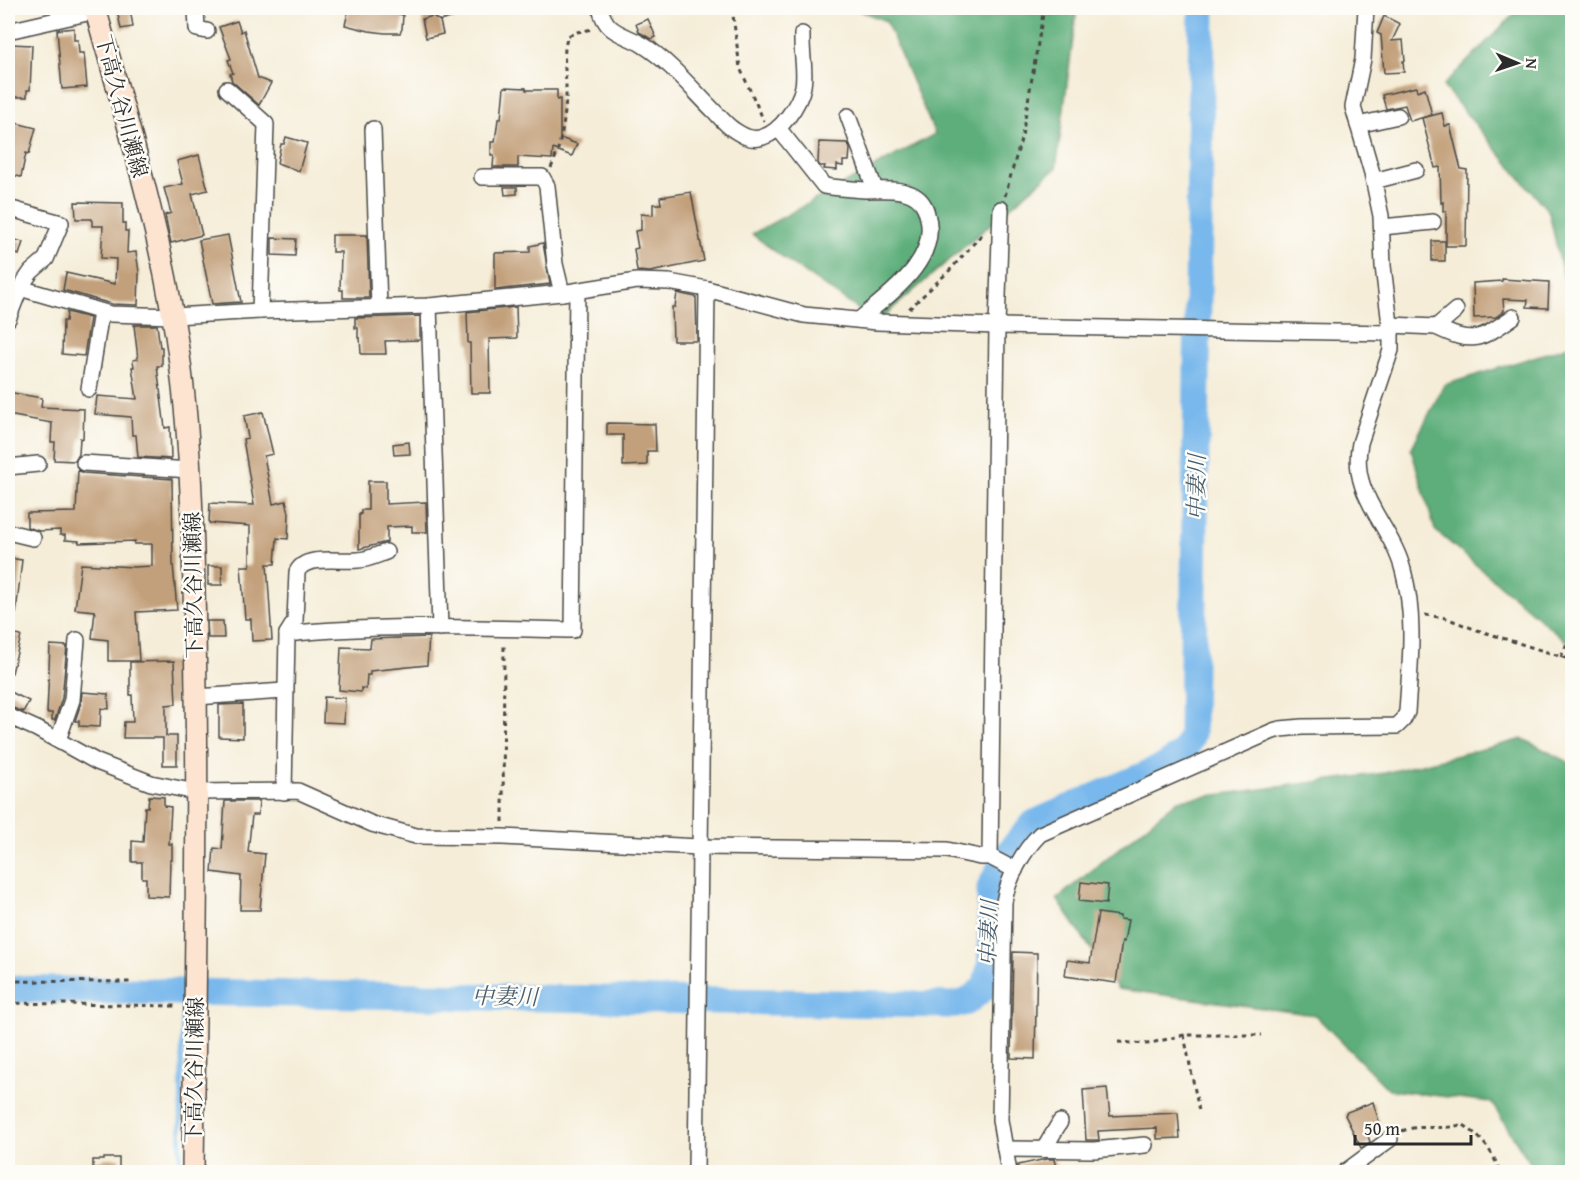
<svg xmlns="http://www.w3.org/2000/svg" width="1580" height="1180" font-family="'Gentium Book Plus','Noto Serif JP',serif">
<rect width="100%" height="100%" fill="#fdfcf7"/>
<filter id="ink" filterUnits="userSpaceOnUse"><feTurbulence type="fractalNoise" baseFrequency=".0167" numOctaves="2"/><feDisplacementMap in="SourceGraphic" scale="12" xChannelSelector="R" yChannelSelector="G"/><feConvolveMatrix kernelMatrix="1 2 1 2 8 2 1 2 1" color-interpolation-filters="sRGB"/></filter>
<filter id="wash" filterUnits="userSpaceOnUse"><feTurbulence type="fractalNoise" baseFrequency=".008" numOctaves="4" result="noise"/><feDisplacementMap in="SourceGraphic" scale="24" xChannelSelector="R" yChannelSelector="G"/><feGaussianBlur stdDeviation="1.35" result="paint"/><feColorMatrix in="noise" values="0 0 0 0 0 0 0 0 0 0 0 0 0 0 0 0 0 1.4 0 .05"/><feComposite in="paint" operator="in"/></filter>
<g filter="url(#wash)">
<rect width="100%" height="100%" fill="#f5edd8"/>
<!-- forest -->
<g fill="#5dae7a" stroke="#446c52" stroke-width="1.5">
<polygon points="853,8 1077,8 1056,168 877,322 789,262 752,234 935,134 886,21"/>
<polygon points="1520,8 1572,8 1572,316 1549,212 1443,86"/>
<polygon points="1572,345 1572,646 1435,530 1411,449 1444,385"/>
<polygon points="1523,739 1572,764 1572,1172 1536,1172 1491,1102 1389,1090 1315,1015 1118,989 1057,899 1178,800 1385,773"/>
</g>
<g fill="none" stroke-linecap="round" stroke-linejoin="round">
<!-- stream -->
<polyline stroke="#78b8ec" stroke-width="4.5" points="180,1172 183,993"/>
<!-- river -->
<polyline stroke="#78b8ec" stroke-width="27" points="8,989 953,1005 967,1002 985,987 991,963 990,888 1007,854 1034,823 1167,765 1185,751 1192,734 1202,8"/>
</g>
<g id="blocks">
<!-- building -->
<g fill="#c3a07b">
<polygon points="130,8 133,27 121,29 117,10"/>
<polygon points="349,8 373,8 403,15 402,29 400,33 385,33 369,31 345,25"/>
<polygon points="433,16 440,21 443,34 426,38 422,19"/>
<polygon points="1384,16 1400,24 1392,41 1403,40 1405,61 1403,61 1404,72 1384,73 1381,35 1377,33"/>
<polygon points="648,19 656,37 651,39 639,32 636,24"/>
<polygon points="237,21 241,32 244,30 258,78 271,83 259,105 232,81 230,74 233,73 228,60 231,59 219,27"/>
<polygon points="74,28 74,40 78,40 79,53 84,53 87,87 62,89 57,30"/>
<polygon points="10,44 32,45 30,90 27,90 27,97 8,97"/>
<polygon points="504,87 526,88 526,90 557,90 557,100 560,99 560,138 577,144 572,156 553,149 552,159 518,157 518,167 493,167 494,155 491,155 491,142 495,142 498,119 501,119"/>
<polygon points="1416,87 1417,91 1425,88 1432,115 1410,121 1405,105 1386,109 1382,95"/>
<polygon points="1442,113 1445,126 1450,125 1461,169 1467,170 1466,246 1446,246 1446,211 1443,211 1443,202 1441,203 1440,167 1435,168 1422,118"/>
<polygon points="8,121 36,128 29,154 26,153 21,177 8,174"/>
<polygon points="286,137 307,143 299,171 277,163 281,144 284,144"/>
<polygon points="819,142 848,143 850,149 849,161 843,161 843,166 837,165 837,170 824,169 825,166 820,166 818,163"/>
<polygon points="199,155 208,190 192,194 202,235 171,243 165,215 171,213 164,188 183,184 177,161"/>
<polygon points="504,187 517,187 517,194 505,195"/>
<polygon points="691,192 704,261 650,272 637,271 634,249 638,248 635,231 641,230 641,214 653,215 653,204 661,204 660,197"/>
<polygon points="75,202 123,203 123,223 125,223 125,231 128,231 127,253 136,252 139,272 138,305 112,304 63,290 66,273 115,284 116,259 101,258 103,226 92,226 92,219 76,219"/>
<polygon points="228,235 241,302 212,304 199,240"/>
<polygon points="332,235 367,235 369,298 343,298 343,290 340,290 341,252 332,252"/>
<polygon points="8,238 23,242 19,255 8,251"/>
<polygon points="272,238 296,239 295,256 272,255"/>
<rect x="1432" y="241" width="13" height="20"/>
<polygon points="543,243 550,284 495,290 495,253 530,252 530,246"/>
<polygon points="1502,279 1549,282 1548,308 1527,307 1528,300 1503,299 1504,311 1496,317 1474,318 1473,283 1502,281"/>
<polygon points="677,293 696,297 697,341 673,341 672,307 675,307"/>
<polygon points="516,307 517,338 489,339 490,393 471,393 470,343 468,343 467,312"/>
<polygon points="67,312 90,318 84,356 62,354 63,321 66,321"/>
<polygon points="420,316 420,340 385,341 386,354 361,354 360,338 358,338 358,328 355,328 355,318"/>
<polygon points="134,325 157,325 160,347 162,347 162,366 157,366 165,428 170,427 171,459 138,457 136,435 132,435 131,417 95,414 97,396 137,399 132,367 134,367 133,360 138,359"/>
<polygon points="8,392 42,398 41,407 84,409 83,439 80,438 79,454 75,461 54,460 55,442 51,442 52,423 8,415"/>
<polygon points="263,412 273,454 264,456 273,504 286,501 289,513 288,539 277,538 275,564 267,564 272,640 252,641 251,619 245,619 241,566 250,566 250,526 209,523 210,503 254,505 243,439 248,438 244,416"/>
<polygon points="607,423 655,424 656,451 647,451 647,465 623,466 623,435 607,435"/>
<polygon points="409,442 410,454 394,455 393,444"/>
<polygon points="78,470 83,473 172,479 173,564 177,610 136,612 139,661 108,661 108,640 92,638 95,611 75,609 81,564 134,567 152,566 152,544 134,544 135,541 79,543 79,541 65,540 65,535 60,535 60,530 39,531 27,527 27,513 76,512"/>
<polygon points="368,481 386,481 386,504 426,502 427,532 412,532 412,526 387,527 387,542 359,549 359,514 361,514 361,510 368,510"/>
<polygon points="8,558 22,560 16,613 8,613"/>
<rect x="208" y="566" width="14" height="19"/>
<polygon points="207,621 223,621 224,638 208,638"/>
<polygon points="8,633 21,636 12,673 8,673"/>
<polygon points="429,637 427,665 370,671 370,675 367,675 366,689 361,688 361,692 339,690 341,647 370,648 371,639"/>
<polygon points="50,645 67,646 62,698 55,720 52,720 52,713 47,713"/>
<polygon points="174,661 176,704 166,705 166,736 177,736 177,765 163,765 163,738 123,738 124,722 133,722 132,695 130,695 130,662"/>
<polygon points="11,692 29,701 23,712 8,706 8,699"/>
<polygon points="82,692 108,694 109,709 101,708 100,727 79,726 79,721 75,721 81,703"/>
<polygon points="324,697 345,698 344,723 323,722"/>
<polygon points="243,704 243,738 219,737 219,705"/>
<polygon points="149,796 164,797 164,806 171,807 169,844 172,844 172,860 170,860 169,897 146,896 146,878 142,878 142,862 132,862 132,841 143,842 145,807 148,807"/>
<polygon points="225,801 259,801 258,815 252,815 248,852 265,854 260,910 240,910 241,876 212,872 214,848 222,849"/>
<polygon points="1081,882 1108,885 1106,904 1079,901"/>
<polygon points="1098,913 1120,916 1120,919 1128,920 1124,942 1122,941 1116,983 1065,976 1067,960 1090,963"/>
<polygon points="1013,952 1037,953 1035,1059 1011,1058"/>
<polygon points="1107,1088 1110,1116 1178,1113 1180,1138 1157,1139 1157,1128 1098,1131 1099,1140 1086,1140 1083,1090"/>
<polygon points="1373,1102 1381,1128 1368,1136 1370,1142 1361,1148 1345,1115 1347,1112"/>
<polygon points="104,1158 119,1158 119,1173 93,1173 93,1160 104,1160"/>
<polygon points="1046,1159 1054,1159 1057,1173 1018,1173 1018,1165"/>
</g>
</g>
</g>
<g filter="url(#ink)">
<use href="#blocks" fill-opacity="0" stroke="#494845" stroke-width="1.5"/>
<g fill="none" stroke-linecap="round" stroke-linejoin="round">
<!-- minor casing -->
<g stroke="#494845" stroke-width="18">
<g id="minor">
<polyline points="196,8 197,29 207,31"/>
<path d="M600,8C606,34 623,33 643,45C669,61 692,89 714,111C720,117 726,125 734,130C743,136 752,141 763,137C773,134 782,125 788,117C813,84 801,70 802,34"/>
<polyline points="441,12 456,8"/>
<polyline points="8,31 96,11"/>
<polyline points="227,89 266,124 260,311"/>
<polyline points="848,116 875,189"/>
<polyline points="1358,125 1398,116"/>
<path d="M778,128L824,186C837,188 851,189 865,190C880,190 897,188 911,194C920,198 925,205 927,214C941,260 888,295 859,320"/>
<polyline points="373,129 379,307"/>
<polyline points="482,177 542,177 547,186 555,264 562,293"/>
<polyline points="1374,181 1416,170"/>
<polyline points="8,208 61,223 46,259 31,272 20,288 8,319"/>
<polyline points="1382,227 1433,222"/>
<polyline points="20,288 110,314 174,316 260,311 429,306 562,293 637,281 669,282 707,289 804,315 877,322 997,326 1391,333"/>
<polyline points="429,306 440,628"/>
<polyline points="1390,325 1436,327 1456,310"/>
<path d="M1436,327C1473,345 1480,340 1513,317"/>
<polyline points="89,389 101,312"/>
<polyline points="84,463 190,470"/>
<polyline points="8,467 38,464"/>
<polyline points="8,532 33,538"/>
<path d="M287,634C382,624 478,628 573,630L577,291"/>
<polyline points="196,697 284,691"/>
<polyline points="8,716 37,729 97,762 151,783 196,792 298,791 372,824 416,836 503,837 699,847 947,850 980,857 990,857 1015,870"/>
<polyline points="58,740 72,700 77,640"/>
<path d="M284,792L287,634L295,621L297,572C305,554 341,562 358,560C367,560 377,555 386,552"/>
<polyline points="990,857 997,326 1001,209"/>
<polyline points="1005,1149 1094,1150 1145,1145"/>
<polyline points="1044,1149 1060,1122"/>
<polyline points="696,1172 707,289"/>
<path d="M1009,1172L1000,1120L1004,902C1008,878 1023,851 1040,834L1273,731L1280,729L1302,727L1397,726L1403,720L1407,712C1410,664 1416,617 1403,570C1391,524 1349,495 1360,443L1391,350V333L1383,266L1381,216L1372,173L1353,107L1363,59L1366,8"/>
<polyline points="1345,1172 1390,1139"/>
</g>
</g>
<!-- secondary casing -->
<g stroke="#494845" stroke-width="24">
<path id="secondary" d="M95,8C128,125 164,242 180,363C192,453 193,544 195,635C199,814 195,993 193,1172"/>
</g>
<!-- path -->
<g stroke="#494845" stroke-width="3" stroke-dasharray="4.5 4.5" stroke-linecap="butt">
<polyline points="732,8 740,68 764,121"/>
<path d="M551,168C561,146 565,120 566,96C567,76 561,54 568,36L577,32L593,29"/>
<polyline points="1005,196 1022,136 1044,8"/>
<polyline points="909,309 950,270 984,232"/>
<polyline points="1425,615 1446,618 1474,629 1572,660"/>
<polyline points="1561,657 1572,632"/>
<polyline points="503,822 504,643"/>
<polyline points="8,981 130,982"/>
<polyline points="8,1003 176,1006"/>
<polyline points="1184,1035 1199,1111"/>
<polyline points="1118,1042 1147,1044 1184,1035 1262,1035"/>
<path d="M1402,1131C1421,1123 1442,1132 1462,1124C1481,1136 1493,1152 1500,1172"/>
</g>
<!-- minor -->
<use href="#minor" stroke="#fff" stroke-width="15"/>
<!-- secondary -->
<use href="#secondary" stroke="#fde4d1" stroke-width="21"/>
</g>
</g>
<g text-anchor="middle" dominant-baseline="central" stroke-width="5" stroke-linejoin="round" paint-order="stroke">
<!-- street labels -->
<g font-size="21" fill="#2b2b2b" stroke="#fdfcf7">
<text transform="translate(122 106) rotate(75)">下高久谷川瀬線</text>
<text transform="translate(193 585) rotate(-91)">下高久谷川瀬線</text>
<text transform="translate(194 1070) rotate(-89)">下高久谷川瀬線</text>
</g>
<!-- water labels -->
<g font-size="22" font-style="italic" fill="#465c6f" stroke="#fdfcf7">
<text transform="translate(1196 487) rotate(-89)">中妻川</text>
<text transform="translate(988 933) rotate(-88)">中妻川</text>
<text transform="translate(505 996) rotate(1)">中妻川</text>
</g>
</g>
<!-- margin -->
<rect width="1580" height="1180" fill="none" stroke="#fdfcf7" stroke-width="30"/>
<!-- north arrow -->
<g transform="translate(1517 63) rotate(92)" stroke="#fdfcf7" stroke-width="4.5" paint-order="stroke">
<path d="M0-4.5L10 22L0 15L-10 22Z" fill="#2b2b2b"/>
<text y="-9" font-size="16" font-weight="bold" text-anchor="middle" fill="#2b2b2b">N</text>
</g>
<!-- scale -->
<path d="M1355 1135v9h116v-9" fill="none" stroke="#2b2b2b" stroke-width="3"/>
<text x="1364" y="1135" font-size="18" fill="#2b2b2b" stroke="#fdfcf7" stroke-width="4.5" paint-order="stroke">50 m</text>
</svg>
